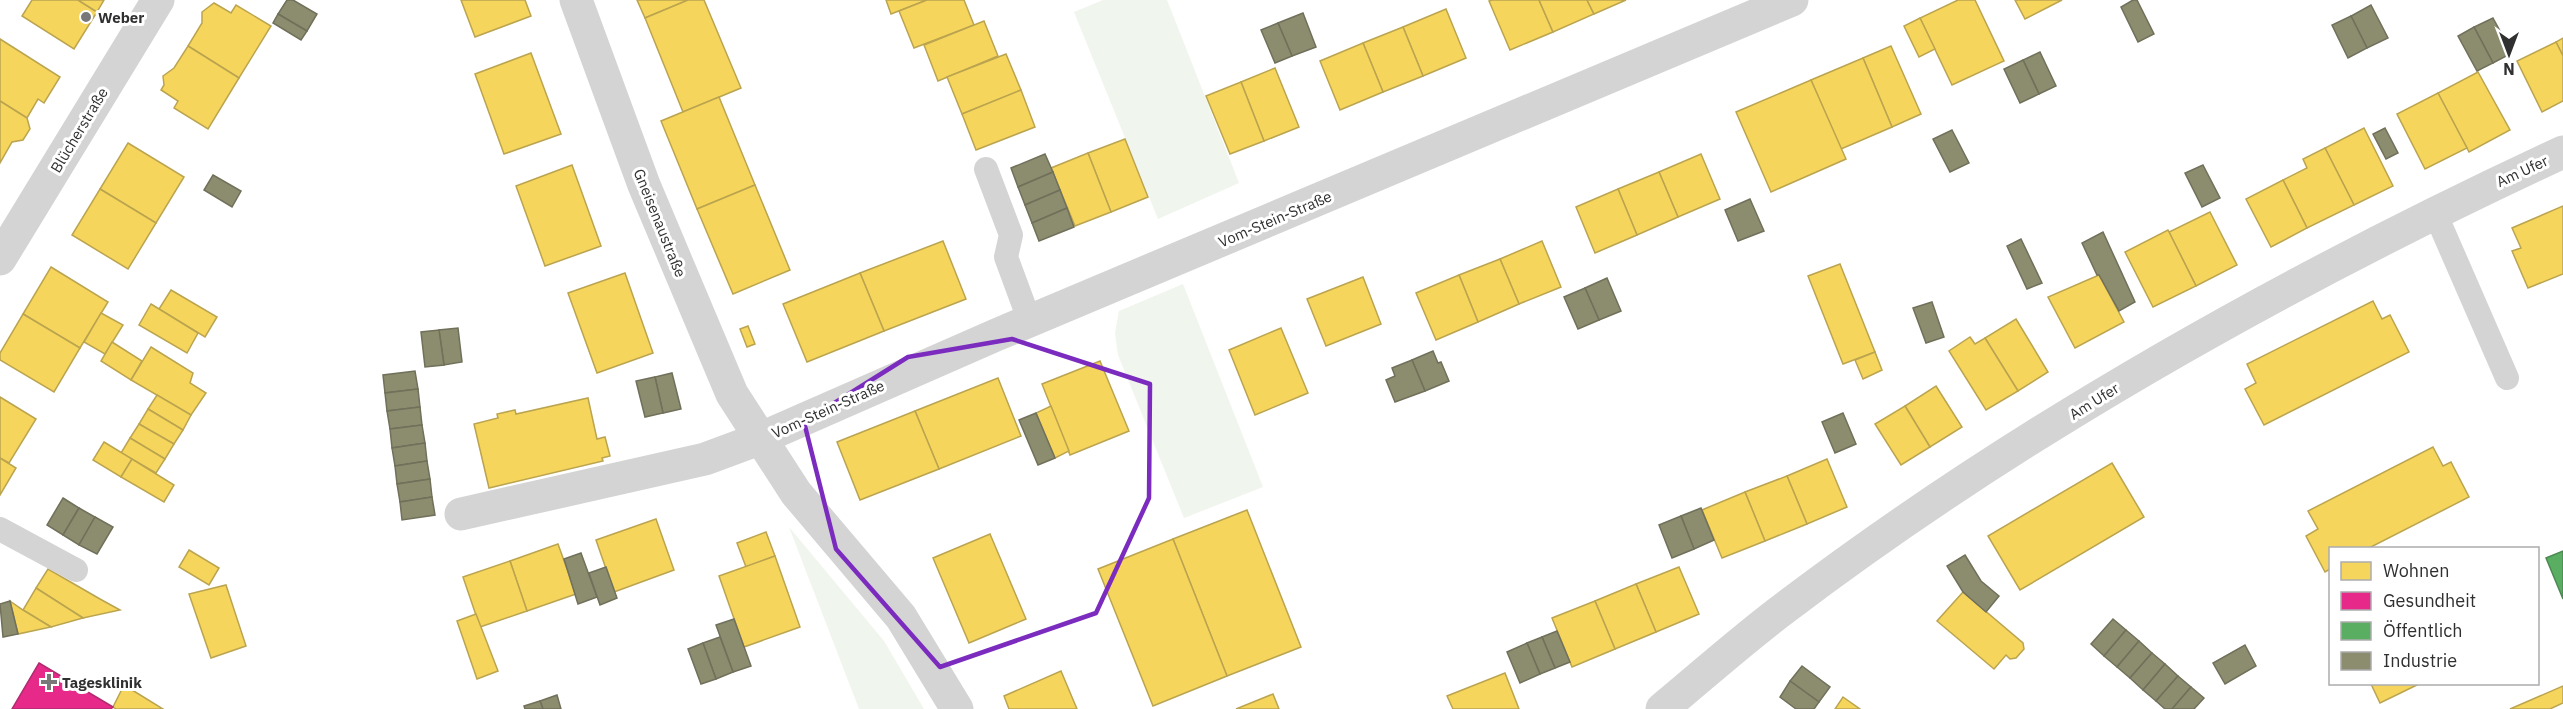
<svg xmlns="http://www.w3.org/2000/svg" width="2563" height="709" font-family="'IBM Plex Sans',sans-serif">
<rect width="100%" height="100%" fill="#fff"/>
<!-- green -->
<g fill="#f0f5ed">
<polygon points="1103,0 1167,0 1239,183 1158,219 1074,12"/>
<polygon points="1183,284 1263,487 1184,518 1118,355 1115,333 1119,311"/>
<polygon points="789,527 884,641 924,709 859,709"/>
</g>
<!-- homes -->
<g fill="#f6d55c" stroke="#bba44f" stroke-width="1.5">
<polygon points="32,0 78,0 97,12 74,49 22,16"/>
<polygon points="78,0 104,0 97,12"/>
<polygon points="461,0 525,0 531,16 475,37"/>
<polygon points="637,0 688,0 645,18"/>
<polygon points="688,0 704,0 741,88 683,112 645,18"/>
<polygon points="886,0 927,0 891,14"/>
<polygon points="927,0 964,0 974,25 914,48 899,11"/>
<polygon points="1492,0 1539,0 1553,32 1510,50 1489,1"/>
<polygon points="1539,0 1587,0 1594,14 1553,32"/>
<polygon points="1587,0 1626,0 1594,14"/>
<polygon points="1958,0 1975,0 2004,61 1952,85 1920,18"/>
<polygon points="2015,0 2062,0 2025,19"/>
<polygon points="214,3 231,13 236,5 271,26 239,78 188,46 202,23 202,12"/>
<polygon points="1446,9 1466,58 1423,76 1403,27"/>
<polygon points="1920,18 1935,49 1919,57 1904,26"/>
<polygon points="984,21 998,56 938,81 924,45"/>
<polygon points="1403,27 1423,76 1383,92 1363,43"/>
<polygon points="2563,38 2563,56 2556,42"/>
<polygon points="0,39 60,77 44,103 38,99 27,118 0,101"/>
<polygon points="2556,42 2563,56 2563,101 2542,112 2517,61"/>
<polygon points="1363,43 1383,92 1340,110 1320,61"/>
<polygon points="188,46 239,78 208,129 174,108 178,101 161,90 164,85 163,76 174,68"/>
<polygon points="1891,46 1921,114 1892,127 1863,58"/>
<polygon points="531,53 561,134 504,154 475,74"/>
<polygon points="1006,54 1021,90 962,114 947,77"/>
<polygon points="1863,58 1892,127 1841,149 1811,80"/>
<polygon points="1275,68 1299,127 1264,141 1241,82"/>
<polygon points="2478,72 2510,130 2469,152 2438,93"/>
<polygon points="1811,80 1846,159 1771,192 1736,112"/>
<polygon points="1241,82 1264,141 1230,154 1206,96"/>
<polygon points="1021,90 1035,127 976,150 962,114"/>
<polygon points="2438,93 2467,148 2425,169 2397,114"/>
<polygon points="719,97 755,185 697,209 661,121"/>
<polygon points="0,101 27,118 30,129 23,140 12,142 0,163"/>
<polygon points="2364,128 2393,186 2354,205 2325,148"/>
<polygon points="1125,139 1148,197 1111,212 1088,153"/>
<polygon points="128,143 184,177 156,223 100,189"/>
<polygon points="2325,148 2354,205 2307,228 2283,180 2307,168 2303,159"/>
<polygon points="1088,153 1111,212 1075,226 1051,168"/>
<polygon points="1701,154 1720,199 1678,217 1659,172"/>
<polygon points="572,165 601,246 545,266 516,186"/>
<polygon points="1659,172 1678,217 1637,235 1618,189"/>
<polygon points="2283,180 2307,228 2271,247 2246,199"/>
<polygon points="755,185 790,270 733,294 697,209"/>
<polygon points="100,189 156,223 128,269 72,235"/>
<polygon points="1618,189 1637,235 1595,253 1576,207"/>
<polygon points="2563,206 2563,274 2528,288 2512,251 2521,248 2512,228"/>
<polygon points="2210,212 2237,265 2196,286 2169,232"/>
<polygon points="2168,230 2196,286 2153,307 2125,252"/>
<polygon points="943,241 966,299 884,331 860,273"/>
<polygon points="1542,241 1561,287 1519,304 1500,259"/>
<polygon points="1500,259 1519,304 1478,322 1459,275"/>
<polygon points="1840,264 1875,352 1843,364 1808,276"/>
<polygon points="51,267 108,302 80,348 23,314"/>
<polygon points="625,273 653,353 597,373 568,293"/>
<polygon points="860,273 884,331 807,362 783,304"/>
<polygon points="1459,275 1478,322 1436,340 1416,293"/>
<polygon points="2099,275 2124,322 2075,348 2048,297"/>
<polygon points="1363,277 1381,324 1326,346 1307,299"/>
<polygon points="171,290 217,317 205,337 159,309"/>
<polygon points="2373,301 2382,319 2390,315 2409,352 2264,425 2245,389 2256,383 2247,364"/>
<polygon points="151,304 198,333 187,353 139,325"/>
<polygon points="101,313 123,325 105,354 84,342"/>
<polygon points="23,314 80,348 54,392 0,360 0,353"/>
<polygon points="2016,319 2048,372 2018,391 1985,338"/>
<polygon points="748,326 755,344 747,347 740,329"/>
<polygon points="1281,328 1308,393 1255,415 1229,350"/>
<polygon points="1970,337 1975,344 1985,338 2018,391 1986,410 1949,351"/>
<polygon points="112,342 142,361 131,380 101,361"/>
<polygon points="151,347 193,373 190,383 206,393 191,415 131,380"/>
<polygon points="1875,352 1882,370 1863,379 1855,360"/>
<polygon points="1100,361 1129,431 1070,455 1042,384"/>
<polygon points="998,378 1021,436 939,469 915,411"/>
<polygon points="1936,386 1962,427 1930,447 1905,406"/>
<polygon points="157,395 191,415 183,430 148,409"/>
<polygon points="0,397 36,419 9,463 0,458"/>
<polygon points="588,398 597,439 605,437 610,456 602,458 603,461 489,488 474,424 498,418 497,414 515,410 516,414"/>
<polygon points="1051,406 1069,451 1055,458 1036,413"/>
<polygon points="1905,406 1930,447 1901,465 1875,424"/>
<polygon points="148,409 183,430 174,444 139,424"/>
<polygon points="915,411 939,469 860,500 837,442"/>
<polygon points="139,424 174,444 165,459 130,438"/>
<polygon points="130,438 165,459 156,473 121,453"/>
<polygon points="104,442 132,459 121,477 93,460"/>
<polygon points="2433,447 2443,466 2451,462 2469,497 2369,548 2330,548 2330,569 2325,572 2306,536 2318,529 2308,511"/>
<polygon points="0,458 16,468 0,495"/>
<polygon points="132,459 174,485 164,502 121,477"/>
<polygon points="1827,459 1847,507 1807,524 1787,476"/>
<polygon points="2112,463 2144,517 2020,590 1988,536"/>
<polygon points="1787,476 1807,524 1765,541 1745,492"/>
<polygon points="1745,492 1765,541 1722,558 1702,510"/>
<polygon points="1247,510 1301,647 1227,676 1173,539"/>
<polygon points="656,519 674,570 614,592 596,540"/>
<polygon points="766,532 775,556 746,567 737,543"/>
<polygon points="990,534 1026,619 969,643 933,558"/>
<polygon points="1173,539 1227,676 1153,706 1098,569"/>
<polygon points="558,544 576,594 527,611 510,561"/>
<polygon points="189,550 219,568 209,585 179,567"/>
<polygon points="775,556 800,627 744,647 719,576"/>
<polygon points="510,561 527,611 480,627 463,577"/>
<polygon points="1679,567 1699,614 1656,632 1636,584"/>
<polygon points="48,569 100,599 120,610 83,618 36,588"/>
<polygon points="1636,584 1656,632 1615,649 1595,601"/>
<polygon points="226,585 246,646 211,658 189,594"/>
<polygon points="36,588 83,618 51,627 23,610"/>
<polygon points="1963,592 2023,643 2024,649 2016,658 2010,659 2006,655 1994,669 1937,621"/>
<polygon points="10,601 23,610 51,627 18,634"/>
<polygon points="1595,601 1615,649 1572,667 1552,618"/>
<polygon points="476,614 498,671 477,679 457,621"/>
<polygon points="1061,671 1077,709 1009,709 1004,696"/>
<polygon points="1505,673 1519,709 1453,709 1447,696"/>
<polygon points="2371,684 2419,684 2380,703"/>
<polygon points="124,685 163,709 116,709 113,707"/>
<polygon points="2563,686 2563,703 2550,709 2510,709"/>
<polygon points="1273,694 1279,709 1236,709"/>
<polygon points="1843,697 1860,709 1835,709"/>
</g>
<!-- health -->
<polygon fill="#e7298a" stroke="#b02b6f" stroke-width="1.5" points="39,663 113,707 111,709 12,709"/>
<!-- public -->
<polygon fill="#5aae61" stroke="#4d8852" stroke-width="1.5" points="2563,551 2563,599 2546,558"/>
<!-- industry -->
<g fill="#8c8c6e" stroke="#70705b" stroke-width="1.5">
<polygon points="287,0 293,0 317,14 307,31 278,14"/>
<polygon points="2133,0 2137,0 2154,34 2138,42 2121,7"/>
<polygon points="2371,5 2388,38 2367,48 2351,16"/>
<polygon points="1303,13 1316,47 1292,56 1278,23"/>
<polygon points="278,14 307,31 301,40 273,23"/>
<polygon points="2351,16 2367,48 2348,58 2332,25"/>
<polygon points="2493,18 2512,53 2493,63 2474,27"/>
<polygon points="1278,23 1292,56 1275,63 1261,30"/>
<polygon points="2474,27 2493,63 2477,71 2458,36"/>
<polygon points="2040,52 2056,86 2039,94 2023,60"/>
<polygon points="2023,60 2039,94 2020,103 2004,69"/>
<polygon points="2385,128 2398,153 2386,159 2373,134"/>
<polygon points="1952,130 1969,163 1950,172 1933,139"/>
<polygon points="1045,154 1053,172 1018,187 1011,168"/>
<polygon points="2203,165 2220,198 2202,207 2185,173"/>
<polygon points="1053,172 1060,190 1025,205 1018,187"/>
<polygon points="213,175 241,191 232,207 204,190"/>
<polygon points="1060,190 1067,208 1032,223 1025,205"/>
<polygon points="1750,199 1764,231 1738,241 1725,210"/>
<polygon points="1067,208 1074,227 1039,241 1032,223"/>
<polygon points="2103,232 2135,302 2119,311 2099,275 2097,275 2082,243"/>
<polygon points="2021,239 2042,283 2027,289 2007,246"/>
<polygon points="1607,278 1621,311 1599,320 1585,288"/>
<polygon points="1585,288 1599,320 1578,329 1564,297"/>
<polygon points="1932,302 1944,337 1926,343 1913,308"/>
<polygon points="458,328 462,362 444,365 439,330"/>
<polygon points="439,330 444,365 425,367 421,332"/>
<polygon points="1433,351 1438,363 1441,362 1449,381 1425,391 1412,360"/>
<polygon points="1412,360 1425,391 1395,402 1386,380 1395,376 1392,368"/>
<polygon points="415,371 418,389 385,393 383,375"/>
<polygon points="672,373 681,409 663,413 655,377"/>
<polygon points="655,377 663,413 645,417 636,381"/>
<polygon points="418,389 420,407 387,411 385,393"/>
<polygon points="420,407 422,425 390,429 387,411"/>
<polygon points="1036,413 1055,458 1038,465 1019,420"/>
<polygon points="1843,413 1856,444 1835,453 1822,422"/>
<polygon points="422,425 425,443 392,448 390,429"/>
<polygon points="425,443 427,461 395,466 392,448"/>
<polygon points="427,461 430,479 397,484 395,466"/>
<polygon points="430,479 432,497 400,502 397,484"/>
<polygon points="432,497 435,515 402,520 400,502"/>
<polygon points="63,498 79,508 63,535 47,525"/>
<polygon points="79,508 95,517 79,545 63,535"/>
<polygon points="1701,508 1714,540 1694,549 1681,516"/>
<polygon points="1681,516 1694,549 1672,558 1659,525"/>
<polygon points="95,517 113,527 97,554 79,545"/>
<polygon points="581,553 597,597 578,604 564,559"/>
<polygon points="1965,555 1981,581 1999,596 1986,612 1963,592 1947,566"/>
<polygon points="606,567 617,598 600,605 589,573"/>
<polygon points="10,601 18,634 3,637 0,604"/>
<polygon points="734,619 751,666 733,672 716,625"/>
<polygon points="2113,619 2126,630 2104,656 2091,644"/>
<polygon points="2126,630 2139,641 2117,667 2104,656"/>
<polygon points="1557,631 1570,662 1555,668 1542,637"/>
<polygon points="720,637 733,672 716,679 703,643"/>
<polygon points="1542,637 1555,668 1540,674 1527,643"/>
<polygon points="2139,641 2152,653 2130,678 2117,667"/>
<polygon points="703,643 716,679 701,684 688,649"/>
<polygon points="1527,643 1540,674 1520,683 1507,652"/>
<polygon points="2245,645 2256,666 2225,684 2213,663"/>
<polygon points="2152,653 2165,664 2143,690 2130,678"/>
<polygon points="2165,664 2178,676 2156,701 2143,690"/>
<polygon points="1802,666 1830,687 1819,702 1790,681"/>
<polygon points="2178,676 2191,687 2172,709 2165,709 2156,701"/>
<polygon points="1790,681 1819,702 1814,709 1796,709 1780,697"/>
<polygon points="2191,687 2204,698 2194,709 2172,709"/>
<polygon points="557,695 561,709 543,709 540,701"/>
<polygon points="540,701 543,709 525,709 524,706"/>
</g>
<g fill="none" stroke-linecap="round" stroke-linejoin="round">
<!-- service -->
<g stroke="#d4d4d4" stroke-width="24">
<polyline points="986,169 1011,235 1006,257 1030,322"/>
<polyline points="2436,215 2507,378"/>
<polyline points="0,529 76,570"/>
</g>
<!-- minor -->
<g stroke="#d4d4d4" stroke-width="33">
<polyline points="576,0 644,185 732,394 796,493 901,617 957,709"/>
<polyline points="0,259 158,0"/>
<polyline points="461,514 705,459 759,439 996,335 1792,0"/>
<path d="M1662,709C1703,675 1743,639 1786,607C2022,428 2294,277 2563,152"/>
</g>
</g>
<!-- marked area -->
<path fill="none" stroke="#7b2cbf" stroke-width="4.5" stroke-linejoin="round" d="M1012,339L1150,384L1149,498L1096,613L940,667L836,549L804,422L908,357Z"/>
<!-- markers -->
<g fill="#787878" stroke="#fff" stroke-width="2">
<circle cx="86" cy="17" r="6"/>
<path d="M46 673h6v6h6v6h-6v6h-6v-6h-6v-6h6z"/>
</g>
<g text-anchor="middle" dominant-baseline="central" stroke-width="6" stroke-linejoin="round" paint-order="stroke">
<!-- poi labels -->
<g font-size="15" font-weight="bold" fill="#303030" stroke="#fff" text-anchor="start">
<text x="98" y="17">Weber</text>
<text x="62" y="682">Tagesklinik</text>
</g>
<!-- street labels -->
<g font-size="15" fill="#303030" stroke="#fff">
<text transform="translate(79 130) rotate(-59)">Blücherstraße</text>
<text transform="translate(2522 171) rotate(-25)">Am Ufer</text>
<text transform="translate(1275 219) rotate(-23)">Vom-Stein-Straße</text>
<text transform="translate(660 223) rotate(68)">Gneisenaustraße</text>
<text transform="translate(2094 401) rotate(-32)">Am Ufer</text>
<text transform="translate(828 409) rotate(-24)">Vom-Stein-Straße</text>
</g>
</g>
<!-- legend -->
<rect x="2329" y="547" width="210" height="138" fill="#ffffff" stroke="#acacac" stroke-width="1.5"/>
<rect x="2341" y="562" width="30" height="18" fill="#f6d55c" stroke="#acacac" stroke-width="1.5"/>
<text x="2383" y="577" font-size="18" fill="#303030">Wohnen</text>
<rect x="2341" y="592" width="30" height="18" fill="#e7298a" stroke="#acacac" stroke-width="1.5"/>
<text x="2383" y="607" font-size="18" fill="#303030">Gesundheit</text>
<rect x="2341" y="622" width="30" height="18" fill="#5aae61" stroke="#acacac" stroke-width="1.5"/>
<text x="2383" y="637" font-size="18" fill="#303030">Öffentlich</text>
<rect x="2341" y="652" width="30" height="18" fill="#8c8c6e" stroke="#acacac" stroke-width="1.5"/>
<text x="2383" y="667" font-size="18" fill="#303030">Industrie</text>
<!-- north arrow -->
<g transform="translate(2509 54) rotate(180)" stroke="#ffffff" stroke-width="4.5" paint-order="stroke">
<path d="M0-4.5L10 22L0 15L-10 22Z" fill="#303030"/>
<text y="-9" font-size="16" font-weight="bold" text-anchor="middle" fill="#303030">N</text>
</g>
</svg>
